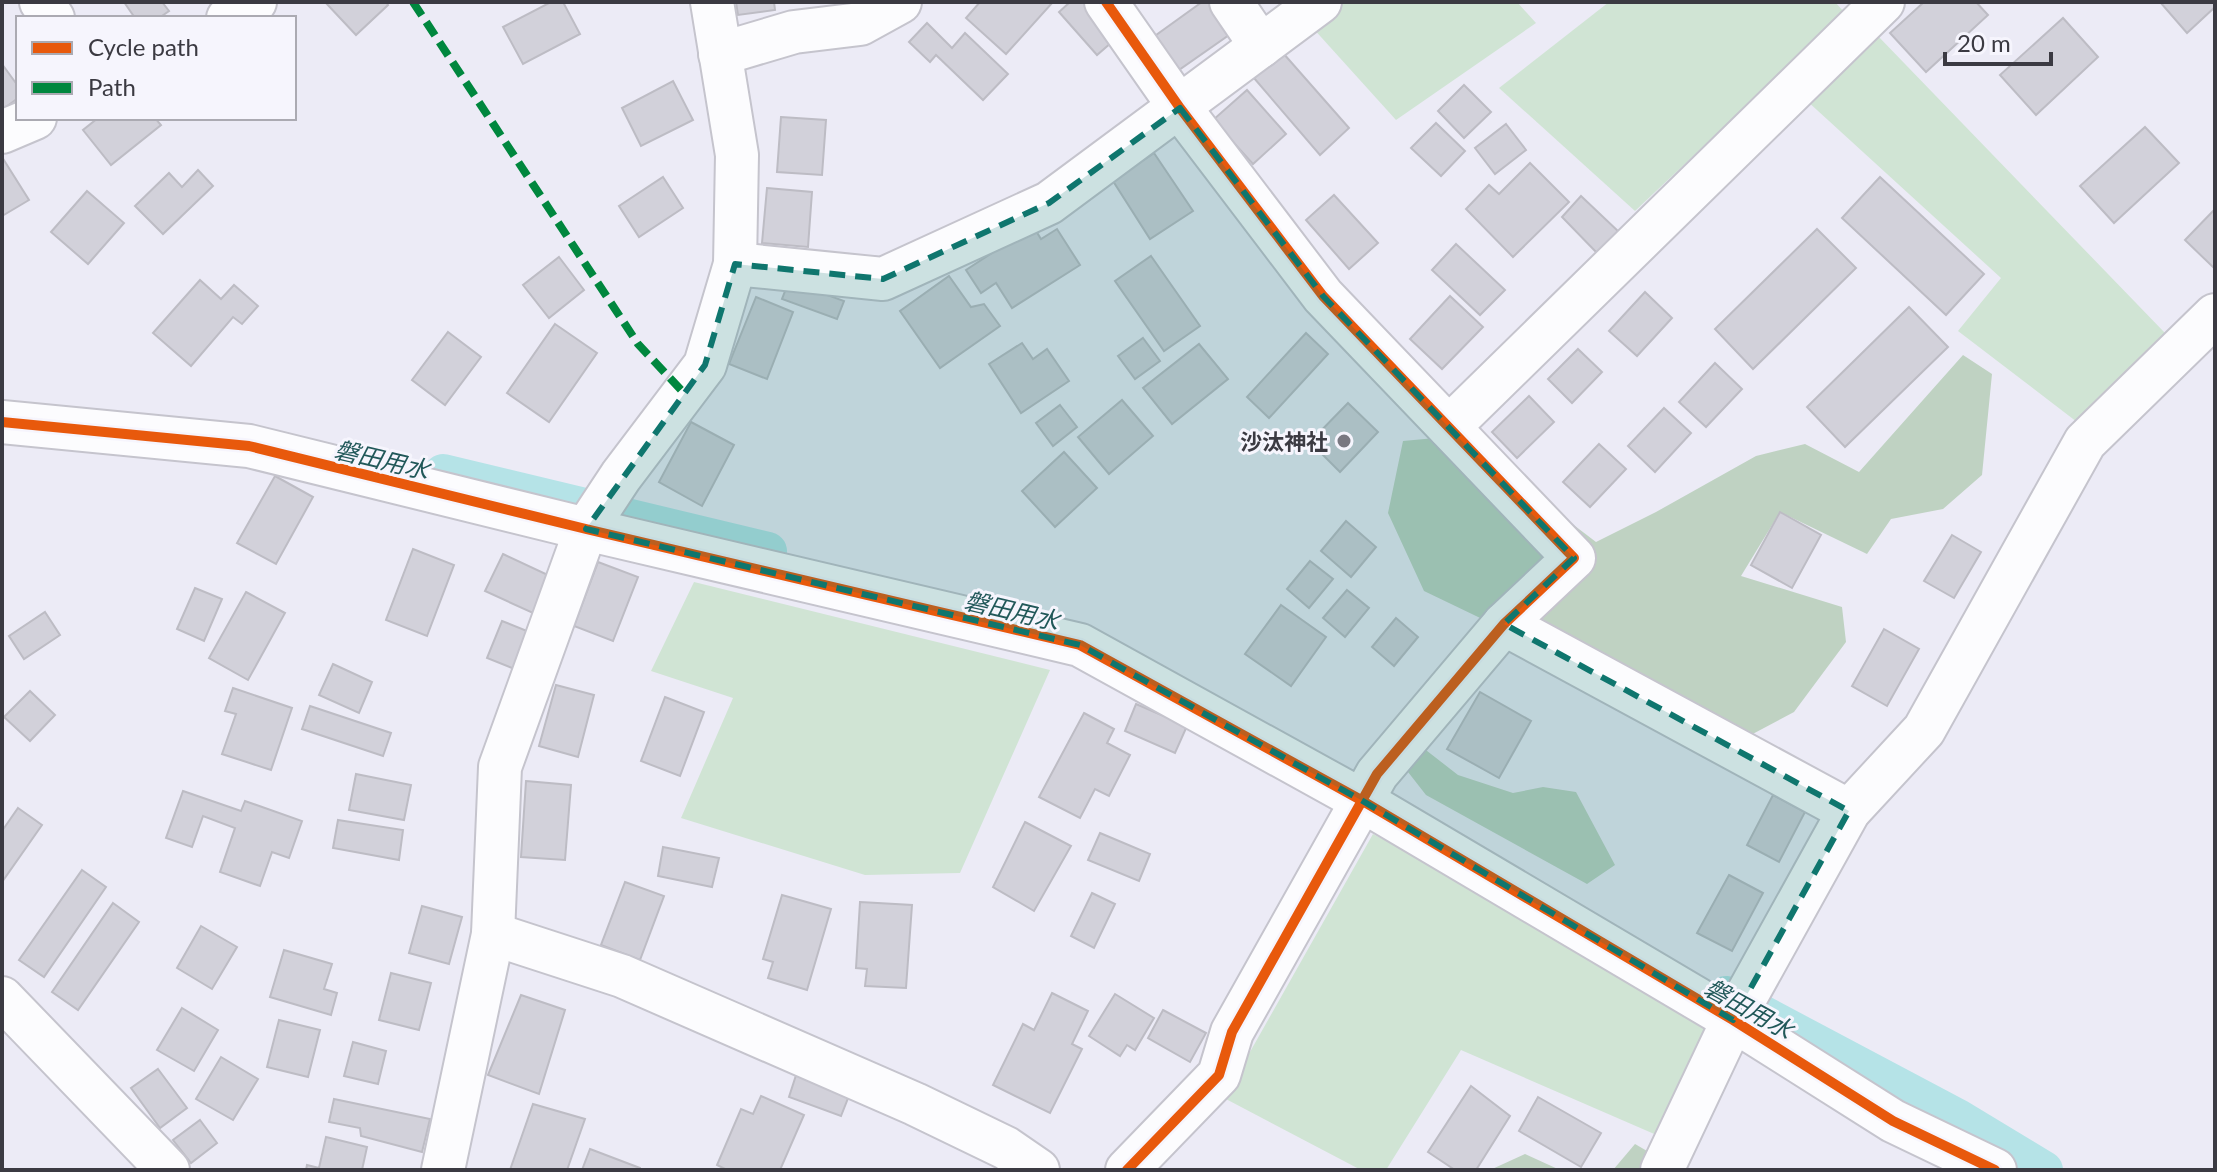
<svg xmlns="http://www.w3.org/2000/svg" width="2217" height="1172" font-family="Lato,'Noto Sans JP',sans-serif">
<rect width="100%" height="100%" fill="#ecebf6"/>
<!-- green -->
<g fill="#d0e4d4">
<polygon points="1316,2 1517,2 1536,23 1396,120 1302,16"/>
<polygon points="1609,2 1835,2 1845,13 1635,211 1499,88"/>
<polygon points="1877,35 2165,333 2077,422 1958,331 2001,278 1806,100"/>
<polygon points="694,582 1050,670 960,873 865,875 681,818 733,698 651,671"/>
<polygon points="1373,834 1733,1020 1675,1143 1461,1050 1386,1170 1361,1170 1224,1098"/>
</g>
<!-- forest -->
<g fill="#bfd2c2">
<polygon points="1963,355 1992,374 1982,475 1943,509 1891,519 1867,554 1780,512 1741,576 1842,607 1846,642 1794,712 1730,746 1601,676 1424,591 1388,513 1403,441 1457,436 1596,542 1656,512 1756,456 1805,444 1859,472"/>
<polygon points="1422,747 1458,775 1513,793 1543,787 1576,792 1615,865 1587,884 1426,795 1408,772"/>
<polygon points="1635,1144 1666,1162 1662,1170 1613,1170"/>
<polygon points="1525,1154 1560,1170 1490,1170"/>
</g>
<g fill="none" stroke-linecap="round" stroke-linejoin="round">
<!-- canal -->
<g stroke="#b5e3e7" stroke-width="38">
<polyline points="443,473 768,551"/>
<polyline points="1726,995 1958,1118 2044,1170"/>
</g>
</g>
<!-- building -->
<g fill="#d2d1da" stroke="#bdbcc4" stroke-width="2">
<polygon points="124,2 162,2 169,11 159,18 135,18"/>
<polygon points="325,2 386,2 388,5 356,35"/>
<polygon points="551,2 563,2 580,34 523,64 503,27"/>
<polygon points="736,2 774,2 775,10 738,15"/>
<polygon points="980,2 1053,2 1006,54 966,18"/>
<polygon points="1070,2 1090,2 1119,36 1097,55 1059,12"/>
<polygon points="1202,2 1220,2 1239,28 1176,72 1152,38"/>
<polygon points="1924,2 1976,2 1988,15 1926,72 1890,33"/>
<polygon points="2160,2 2215,2 2215,7 2187,33"/>
<polygon points="2063,18 2098,57 2036,115 2000,75"/>
<polygon points="927,23 952,48 965,33 1008,74 983,100 936,55 930,62 909,42"/>
<polygon points="1283,53 1349,128 1320,155 1254,78"/>
<polygon points="2,64 18,86 18,98 2,110"/>
<polygon points="673,81 693,120 641,146 622,108"/>
<polygon points="1464,85 1491,112 1464,138 1438,111"/>
<polygon points="1247,90 1286,134 1253,164 1213,120"/>
<polygon points="781,117 826,120 822,175 777,172"/>
<polygon points="98,118 155,118 161,125 111,165 83,130"/>
<polygon points="1436,123 1465,151 1441,176 1411,148"/>
<polygon points="1506,124 1526,150 1495,174 1475,148"/>
<polygon points="2145,127 2179,163 2114,223 2080,186"/>
<polygon points="1154,153 1193,211 1150,239 1113,181"/>
<polygon points="2,157 29,200 2,216"/>
<polygon points="1530,163 1569,202 1513,257 1466,209 1489,185 1499,194"/>
<polygon points="198,170 213,186 163,234 135,206 169,173 182,187"/>
<polygon points="663,177 683,208 639,237 619,206"/>
<polygon points="1880,177 1984,274 1946,315 1842,218"/>
<polygon points="767,188 812,192 808,247 762,243"/>
<polygon points="87,191 124,223 88,264 51,232"/>
<polygon points="1334,195 1378,243 1349,269 1306,220"/>
<polygon points="1581,196 1619,232 1598,254 1562,217"/>
<polygon points="2215,209 2215,269 2185,240"/>
<polygon points="1033,226 1041,239 1057,229 1080,265 1012,308 996,283 981,293 966,270"/>
<polygon points="1817,229 1856,268 1753,369 1715,329"/>
<polygon points="1456,244 1505,290 1480,315 1432,270"/>
<polygon points="1151,256 1200,326 1164,351 1115,281"/>
<polygon points="559,257 584,290 549,318 523,285"/>
<polygon points="949,276 971,307 984,304 1000,326 940,368 900,311"/>
<polygon points="200,280 221,299 234,285 258,306 242,324 233,317 191,366 153,333"/>
<polygon points="789,281 844,301 837,319 782,299"/>
<polygon points="1645,292 1672,318 1637,356 1609,331"/>
<polygon points="1450,296 1483,327 1442,369 1410,339"/>
<polygon points="756,297 793,312 767,379 729,364"/>
<polygon points="1909,307 1948,347 1845,447 1807,407"/>
<polygon points="555,324 597,353 549,422 507,393"/>
<polygon points="448,332 481,357 445,405 412,380"/>
<polygon points="1306,333 1328,354 1269,418 1247,397"/>
<polygon points="1143,338 1160,361 1135,379 1118,356"/>
<polygon points="1022,343 1033,359 1047,349 1069,381 1021,413 989,364"/>
<polygon points="1199,344 1228,379 1172,424 1143,388"/>
<polygon points="1578,349 1602,372 1572,403 1548,379"/>
<polygon points="1715,363 1742,389 1706,427 1679,402"/>
<polygon points="1529,396 1554,422 1517,458 1492,432"/>
<polygon points="1122,400 1153,436 1109,474 1078,437"/>
<polygon points="1348,403 1378,432 1340,472 1310,442"/>
<polygon points="1060,405 1077,427 1053,446 1036,423"/>
<polygon points="1664,408 1691,433 1655,472 1628,446"/>
<polygon points="691,422 734,445 702,506 659,482"/>
<polygon points="1599,444 1626,469 1590,507 1563,482"/>
<polygon points="1064,452 1097,488 1055,527 1022,491"/>
<polygon points="275,476 313,497 276,564 237,543"/>
<polygon points="1780,512 1821,535 1792,588 1751,565"/>
<polygon points="1346,521 1376,547 1351,577 1321,551"/>
<polygon points="1952,535 1981,552 1954,598 1924,581"/>
<polygon points="413,549 454,565 427,636 386,620"/>
<polygon points="503,554 550,576 533,613 485,591"/>
<polygon points="1310,561 1333,579 1309,608 1287,589"/>
<polygon points="598,562 638,577 613,641 574,626"/>
<polygon points="195,588 222,599 204,641 177,629"/>
<polygon points="1347,590 1369,608 1345,637 1323,618"/>
<polygon points="246,592 285,613 248,680 209,658"/>
<polygon points="1281,605 1326,637 1291,686 1245,654"/>
<polygon points="45,612 60,635 24,659 9,636"/>
<polygon points="1396,618 1418,637 1394,666 1372,647"/>
<polygon points="502,621 532,633 517,670 487,658"/>
<polygon points="1884,629 1919,649 1887,706 1852,686"/>
<polygon points="333,664 372,682 359,713 319,695"/>
<polygon points="556,685 594,695 578,757 539,746"/>
<polygon points="233,688 292,708 271,770 222,754 236,714 225,711"/>
<polygon points="30,691 55,715 30,741 4,717"/>
<polygon points="1480,692 1531,721 1499,778 1447,749"/>
<polygon points="665,697 704,712 680,776 641,761"/>
<polygon points="1136,704 1187,726 1175,753 1125,731"/>
<polygon points="310,706 391,733 383,756 302,729"/>
<polygon points="1084,713 1114,729 1107,743 1130,755 1109,796 1095,789 1080,818 1039,797"/>
<polygon points="356,774 411,785 404,820 349,810"/>
<polygon points="526,781 571,785 565,860 521,857"/>
<polygon points="183,791 241,811 245,801 302,821 289,858 272,852 260,886 220,872 235,828 203,816 192,847 166,838"/>
<polygon points="1773,795 1805,812 1779,862 1747,845"/>
<polygon points="18,808 42,825 2,882 2,831"/>
<polygon points="338,820 403,830 399,860 333,848"/>
<polygon points="1025,822 1071,846 1034,911 993,887"/>
<polygon points="1100,833 1150,854 1139,881 1088,860"/>
<polygon points="663,847 719,858 712,887 658,876"/>
<polygon points="82,870 106,887 44,977 19,960"/>
<polygon points="1729,875 1763,893 1732,951 1697,933"/>
<polygon points="625,882 664,896 640,960 601,945"/>
<polygon points="1092,893 1115,904 1094,948 1071,936"/>
<polygon points="782,895 831,909 807,990 768,978 773,962 763,959"/>
<polygon points="860,902 912,905 906,988 865,986 867,969 856,968"/>
<polygon points="113,903 139,922 78,1010 52,992"/>
<polygon points="422,906 462,917 449,964 409,953"/>
<polygon points="201,926 237,947 212,989 177,968"/>
<polygon points="284,950 332,964 324,989 337,993 331,1015 270,997"/>
<polygon points="391,973 431,983 419,1030 379,1020"/>
<polygon points="1052,993 1088,1011 1072,1044 1082,1049 1050,1113 993,1085 1023,1024 1034,1030"/>
<polygon points="1115,994 1154,1018 1135,1050 1127,1045 1120,1056 1089,1036"/>
<polygon points="521,995 565,1010 539,1094 488,1075"/>
<polygon points="182,1008 218,1030 194,1071 157,1050"/>
<polygon points="1163,1010 1206,1033 1190,1062 1148,1038"/>
<polygon points="279,1020 320,1030 308,1077 267,1067"/>
<polygon points="353,1042 386,1051 378,1084 344,1076"/>
<polygon points="221,1057 258,1079 233,1120 196,1099"/>
<polygon points="158,1069 187,1108 160,1128 131,1088"/>
<polygon points="798,1069 852,1088 841,1116 789,1097"/>
<polygon points="1471,1086 1510,1116 1476,1170 1455,1170 1428,1152"/>
<polygon points="761,1096 804,1115 780,1170 727,1170 717,1165 741,1109 753,1114"/>
<polygon points="1538,1097 1601,1133 1581,1167 1519,1131"/>
<polygon points="334,1099 430,1119 422,1152 361,1136 360,1128 329,1122"/>
<polygon points="533,1104 585,1119 567,1170 510,1170"/>
<polygon points="200,1120 217,1143 191,1163 173,1140"/>
<polygon points="326,1137 367,1147 362,1170 306,1170 307,1165 319,1168"/>
<polygon points="590,1149 640,1168 640,1170 582,1170"/>
</g>
<g fill="none" stroke-linecap="round" stroke-linejoin="round">
<!-- street casing -->
<g stroke="#c5c4cd" stroke-width="46">
<g id="street">
<polyline points="41,2 53,18"/>
<polyline points="1106,2 1180,108 1323,296 1574,558 1504,624 1377,774 1232,1032 1219,1075 1127,1170"/>
<polyline points="1231,2 1261,46"/>
<polyline points="228,18 255,2"/>
<polyline points="720,54 794,32 860,24 900,2"/>
<polyline points="2,132 35,118"/>
<polyline points="735,264 883,279 1049,203 1320,2"/>
<polyline points="2,422 249,446 586,529 1080,645 1361,800 1733,1020 1893,1121 1995,1170"/>
<polyline points="1449,427 1883,2"/>
<polyline points="1504,624 1849,811"/>
<polyline points="493,934 622,976 915,1104 1006,1148 1038,1170"/>
<polyline points="2,998 168,1170"/>
<polyline points="443,1170 493,934 500,767 586,529 621,476 705,365 735,264 737,155 712,2"/>
<polyline points="1662,1170 1733,1020 1849,811 1924,730 2085,442 2215,315"/>
</g>
</g>
<!-- street -->
<use href="#street" stroke="#fcfcfe" stroke-width="42"/>
<!-- quiet -->
<polyline stroke="#00873e" stroke-width="8" stroke-dasharray="16 8" stroke-linecap="butt" points="413,2 638,344 684,393"/>
<!-- cycleway casing -->
<g stroke="#f6f5fd" stroke-width="15">
<g id="cycleway">
<polyline points="1106,2 1180,108 1323,296 1574,558 1504,624 1377,774 1232,1032 1219,1075 1127,1170"/>
<polyline points="2,422 249,446 586,529 1080,645 1361,800 1733,1020 1893,1121 1995,1170"/>
</g>
</g>
<!-- cycleway -->
<use href="#cycleway" stroke="#e8590c" stroke-width="10"/>
</g>
<!-- marked area -->
<path fill="#0f766e" fill-opacity="0.2" stroke="#0f766e" stroke-width="6" stroke-dasharray="16 10" stroke-linejoin="round" d="M1180,108L1323,296L1574,558L1504,624L1849,811L1733,1020L1361,800L1080,645L586,529L705,365L735,264L883,279L1049,203Z"/>
<!-- markers -->
<circle fill="#797881" stroke="#f6f5fd" stroke-width="3" cx="1344" cy="441" r="8"/>
<g text-anchor="middle" dominant-baseline="central" stroke-width="6" stroke-linejoin="round" paint-order="stroke">
<!-- poi labels -->
<g font-size="22" font-weight="bold" fill="#3b3a42" stroke="#f6f5fd" text-anchor="end">
<text x="1328" y="441">沙汰神社</text>
</g>
<!-- water labels -->
<g font-size="24" font-style="italic" fill="#215859" stroke="#f6f5fd">
<text transform="translate(382 459) rotate(13)">磐田用水</text>
<text transform="translate(1012 610) rotate(13)">磐田用水</text>
<text transform="translate(1749 1008) rotate(29)">磐田用水</text>
</g>
</g>
<!-- border -->
<rect width="2217" height="1172" fill="none" stroke="#3b3a42" stroke-width="8"/>
<!-- legend -->
<rect x="16" y="16" width="280" height="104" fill="#f6f5fd" stroke="#abaab2" stroke-width="2"/>
<rect x="32" y="42" width="40" height="12" fill="#e8590c" stroke="#abaab2" stroke-width="2"/>
<text x="88" y="56" font-size="24" fill="#3b3a42">Cycle path</text>
<rect x="32" y="82" width="40" height="12" fill="#00873e" stroke="#abaab2" stroke-width="2"/>
<text x="88" y="96" font-size="24" fill="#3b3a42">Path</text>
<!-- scale -->
<path d="M1945 52v12h106v-12" fill="none" stroke="#3b3a42" stroke-width="4"/>
<text x="1957" y="52" font-size="24" fill="#3b3a42" stroke="#f6f5fd" stroke-width="6" paint-order="stroke">20 m</text>
</svg>
